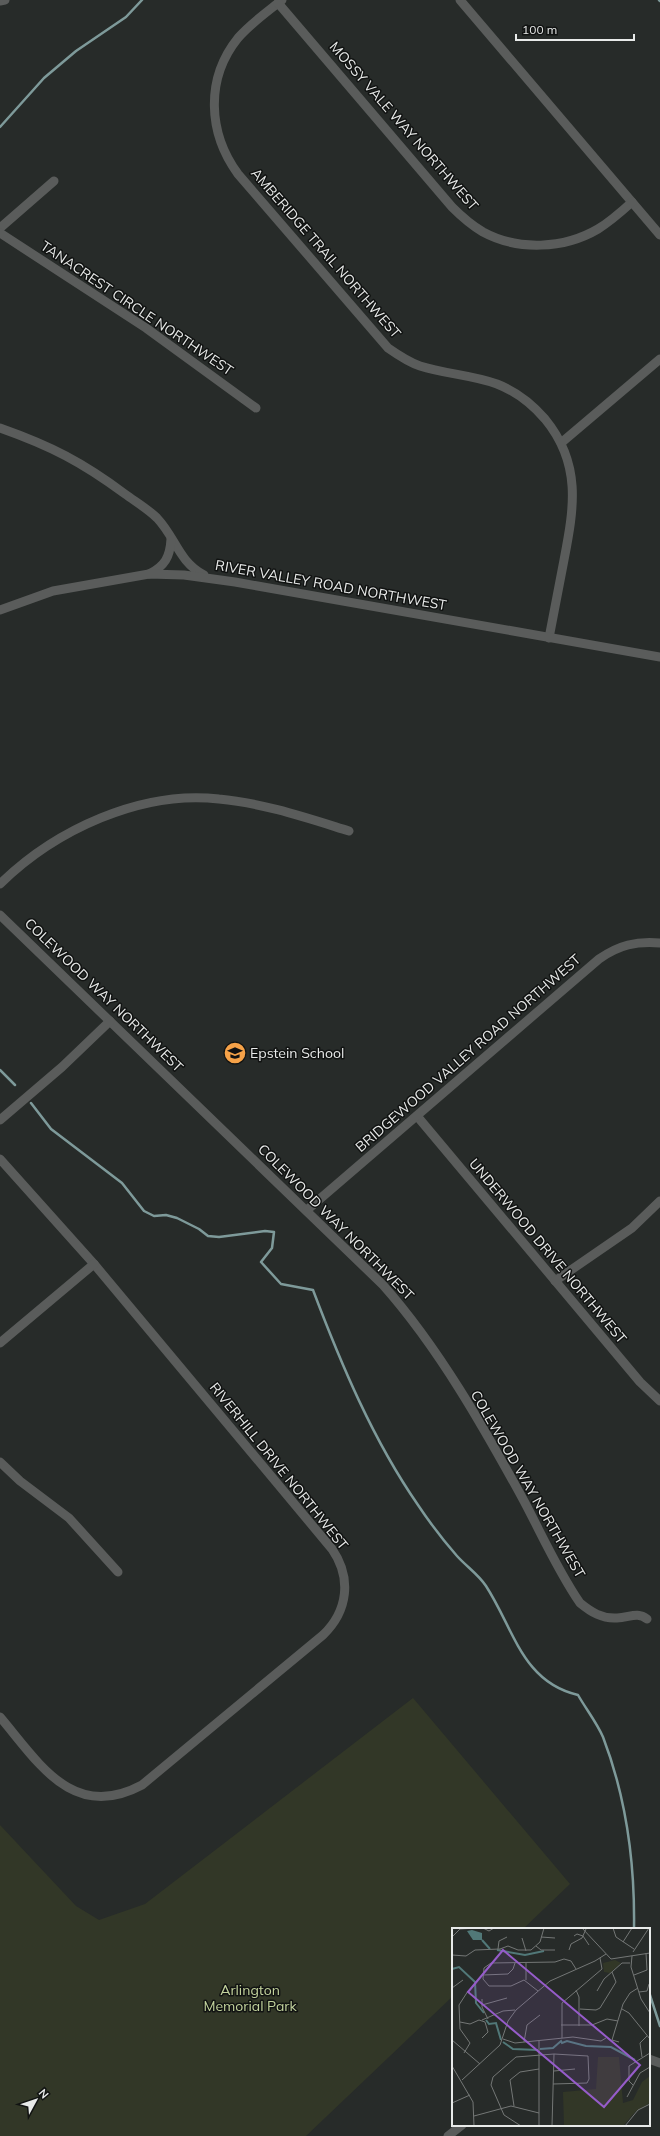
<svg xmlns="http://www.w3.org/2000/svg" width="660" height="2136" font-family="Mulish,sans-serif">
<rect width="100%" height="100%" fill="#272b29"/>
<!-- green -->
<polygon fill="#323727" points="413,1698 570,1884 523,1929 453,1929 453,1996 306,2136 0,2136 0,1825 76,1906 99,1920 145,1904"/>
<g fill="none" stroke-linecap="round" stroke-linejoin="round">
<!-- stream -->
<g stroke="#7e9a9a" stroke-width="2.5">
<polyline points="659,0 660,1"/>
<polyline points="0,127 44,78 76,51 126,17 142,0"/>
<polyline points="0,1070 15,1085"/>
<path d="M31,1103L51,1129L122,1183L144,1211L154,1216L166,1215L177,1218L199,1229L208,1236L219,1237L265,1231L274,1232L272,1248L261,1262L281,1284L313,1290C341,1364 373,1440 418,1505C430,1523 443,1540 457,1556C466,1566 479,1575 486,1586C514,1629 522,1682 578,1695C586,1709 597,1723 603,1737C626,1797 635,1865 634,1929"/>
<polyline points="649,1992 660,2026"/>
</g>
<!-- minor -->
<g stroke="#5a5c5b" stroke-width="9">
<path d="M282,0C267,12 250,24 238,38C205,79 208,133 238,174L388,348C398,355 408,362 420,366C445,374 472,375 497,384C515,391 532,404 545,419C582,464 574,508 564,560C559,586 554,612 549,638"/>
<polyline points="460,0 660,235"/>
<polyline points="0,1 5,0"/>
<path d="M278,3L452,207C461,216 471,225 483,232C518,251 564,249 598,229C611,221 621,212 632,202"/>
<polyline points="0,228 54,181"/>
<polyline points="0,233 146,328 256,408"/>
<path d="M0,428C51,446 82,462 125,494C136,502 148,509 157,518C176,538 178,561 204,575"/>
<polyline points="561,443 660,359"/>
<path d="M149,574C165,566 170,557 171,539"/>
<polyline points="0,610 53,591 149,574 184,575 235,582 660,657"/>
<path d="M0,884C55,830 141,790 219,799C263,803 307,818 349,831"/>
<path d="M0,915L383,1285C439,1348 484,1428 524,1501C542,1535 558,1571 580,1603C591,1612 602,1619 617,1618C629,1618 637,1611 647,1619"/>
<polyline points="417,1116 640,1382 660,1401"/>
<polyline points="0,1120 62,1067 110,1021"/>
<path d="M0,1159L94,1264L332,1549C352,1578 348,1611 323,1635L142,1785C73,1822 39,1763 0,1717"/>
<path d="M307,1210L599,959C619,945 636,941 660,943"/>
<polyline points="555,1281 632,1228 660,1201"/>
<polyline points="0,1343 94,1264"/>
<polyline points="0,1462 20,1481 69,1518 118,1572"/>
<polyline points="649,2059 660,2063"/>
<polyline points="448,2136 462,2125"/>
</g>
</g>
<!-- icons -->
<defs>
<g id="school-disc" transform="scale(1.15)"><circle r="9.5" fill="#f6a248" stroke="#111312"/><path d="M0-5L7-2L0 1L-7-2ZM-4 1L0 2.5L4 1V4Q0 6-4 4Z" fill="#111"/></g>
</defs>
<g fill-rule="evenodd">
<use href="#school-disc" x="235" y="1053"/>
</g>
<g text-anchor="middle" dominant-baseline="central" stroke-width="3" stroke-linejoin="round" paint-order="stroke">
<!-- street labels -->
<g font-size="14" fill="#e8eae9" stroke="#111312">
<text transform="translate(404 126) rotate(49)">MOSSY VALE WAY NORTHWEST</text>
<text transform="translate(326 253) rotate(49)">AMBERIDGE TRAIL NORTHWEST</text>
<text transform="translate(137 308) rotate(34)">TANACREST CIRCLE NORTHWEST</text>
<text transform="translate(331 585) rotate(10)">RIVER VALLEY ROAD NORTHWEST</text>
<text transform="translate(104 995) rotate(44)">COLEWOOD WAY NORTHWEST</text>
<text transform="translate(468 1053) rotate(-41)">BRIDGEWOOD VALLEY ROAD NORTHWEST</text>
<text transform="translate(336 1222) rotate(45)">COLEWOOD WAY NORTHWEST</text>
<text transform="translate(548 1251) rotate(50)">UNDERWOOD DRIVE NORTHWEST</text>
<text transform="translate(279 1466) rotate(51)">RIVERHILL DRIVE NORTHWEST</text>
<text transform="translate(528 1484) rotate(60)">COLEWOOD WAY NORTHWEST</text>
</g>
<!-- poi labels -->
<g font-size="14" fill="#e8eae9" stroke="#111312" text-anchor="start">
<text x="250" y="1053">Epstein School</text>
</g>
<!-- park labels -->
<g font-size="14" fill="#c3d39d" stroke="#111312">
<text x="250" y="1990">Arlington<tspan x="250" dy="16">Memorial Park</tspan></text>
</g>
</g>
<!-- overview -->
<g transform="translate(452 1928)">
<rect width="198" height="198" fill="#272b29"/>
<path d="M163,32L169,35L158,45L152,44L151,35ZM146,129H167L171,175L181,172L190,154L198,148V175L184,183L171,198H112L111,164L144,161Z" fill="#323727"/>
<path d="M20,2L30,5V12H21L15,3Z" fill="#517878"/>
<path fill="none" stroke="#517878" stroke-width="2" d="M30,12L38,21M45,22L73,27L92,23M0,41L7,39L23,54L24,75L32,85M34,92L37,96L44,95L49,112M51,114L61,121L86,122M88,121L101,120L109,113L110,115L115,113L134,118L159,119L183,132"/>
<path fill="none" stroke="#747776" stroke-width="1" d="M31,0L37,3L42,0M130,0L159,31L198,25M161,0L164,9L182,21M122,8L125,6L131,8L137,17M0,9L8,1L24,0M89,9L103,10M70,10L74,23M171,14L180,0M0,15V31M84,18L89,22H103M46,21L47,13L55,9M117,22L119,16L130,10L134,1M181,24L197,0M0,27L14,28L23,22L48,21L56,18L66,22H79L88,14L92,0M180,28L179,39L189,71L198,85M74,35V52M31,47L56,46L61,41L63,35M182,47L195,42L194,25M0,60L11,52M124,62L127,69V98M86,63L72,52L59,58H37L31,51L32,40L39,35L103,34L112,31L119,33L124,41M145,63L152,51L170,35H178M187,64L195,63L197,56M30,71V79L36,91M30,77L55,70M128,81L144,82L148,80L164,54L160,44M170,81L177,85L198,111M30,92L51,83L63,82M8,94L18,96L27,92L33,94L36,104L30,110M109,97H140L155,91L166,93M110,110V75L150,41L148,30M51,111L63,115L121,109L149,113L154,110M0,112L28,136M87,112V198M72,114L75,97L88,87M167,114L160,112L171,76L178,65L186,60M12,125L18,115L8,101L7,77L16,63M190,129L188,115L195,108M0,138L21,174L22,198M102,143L123,141M10,152L48,117L56,93L64,82L98,53L143,33L154,26M181,157L177,153V138L198,125M175,169L188,145L198,139M0,175L18,167M62,178L58,152L68,144L87,141M22,188L59,178L87,185M69,198L52,187L39,157L41,149L64,129L102,126L136,128L137,151L135,155L101,156M100,198L102,126M173,198L186,182L198,176"/>
<path fill="#965cca" fill-opacity="0.15" stroke="#965cca" stroke-width="2" d="M51,22L188,137L152,179L16,64Z"/>
<rect width="198" height="198" fill="none" stroke="#e8eae9" stroke-width="2"/>
</g>
<!-- north arrow -->
<g transform="translate(36 2100) rotate(50)" stroke="#111312" stroke-width="3" paint-order="stroke">
<path d="M0-3L7 15L0 10L-7 15Z" fill="#e8eae9"/>
<text y="-6" font-size="11" font-weight="bold" text-anchor="middle" fill="#e8eae9">N</text>
</g>
<!-- scale -->
<path d="M516 34v6h118v-6" fill="none" stroke="#e8eae9" stroke-width="2"/>
<text x="522" y="34" font-size="12" fill="#e8eae9" stroke="#111312" stroke-width="3" paint-order="stroke">100 m</text>
</svg>
